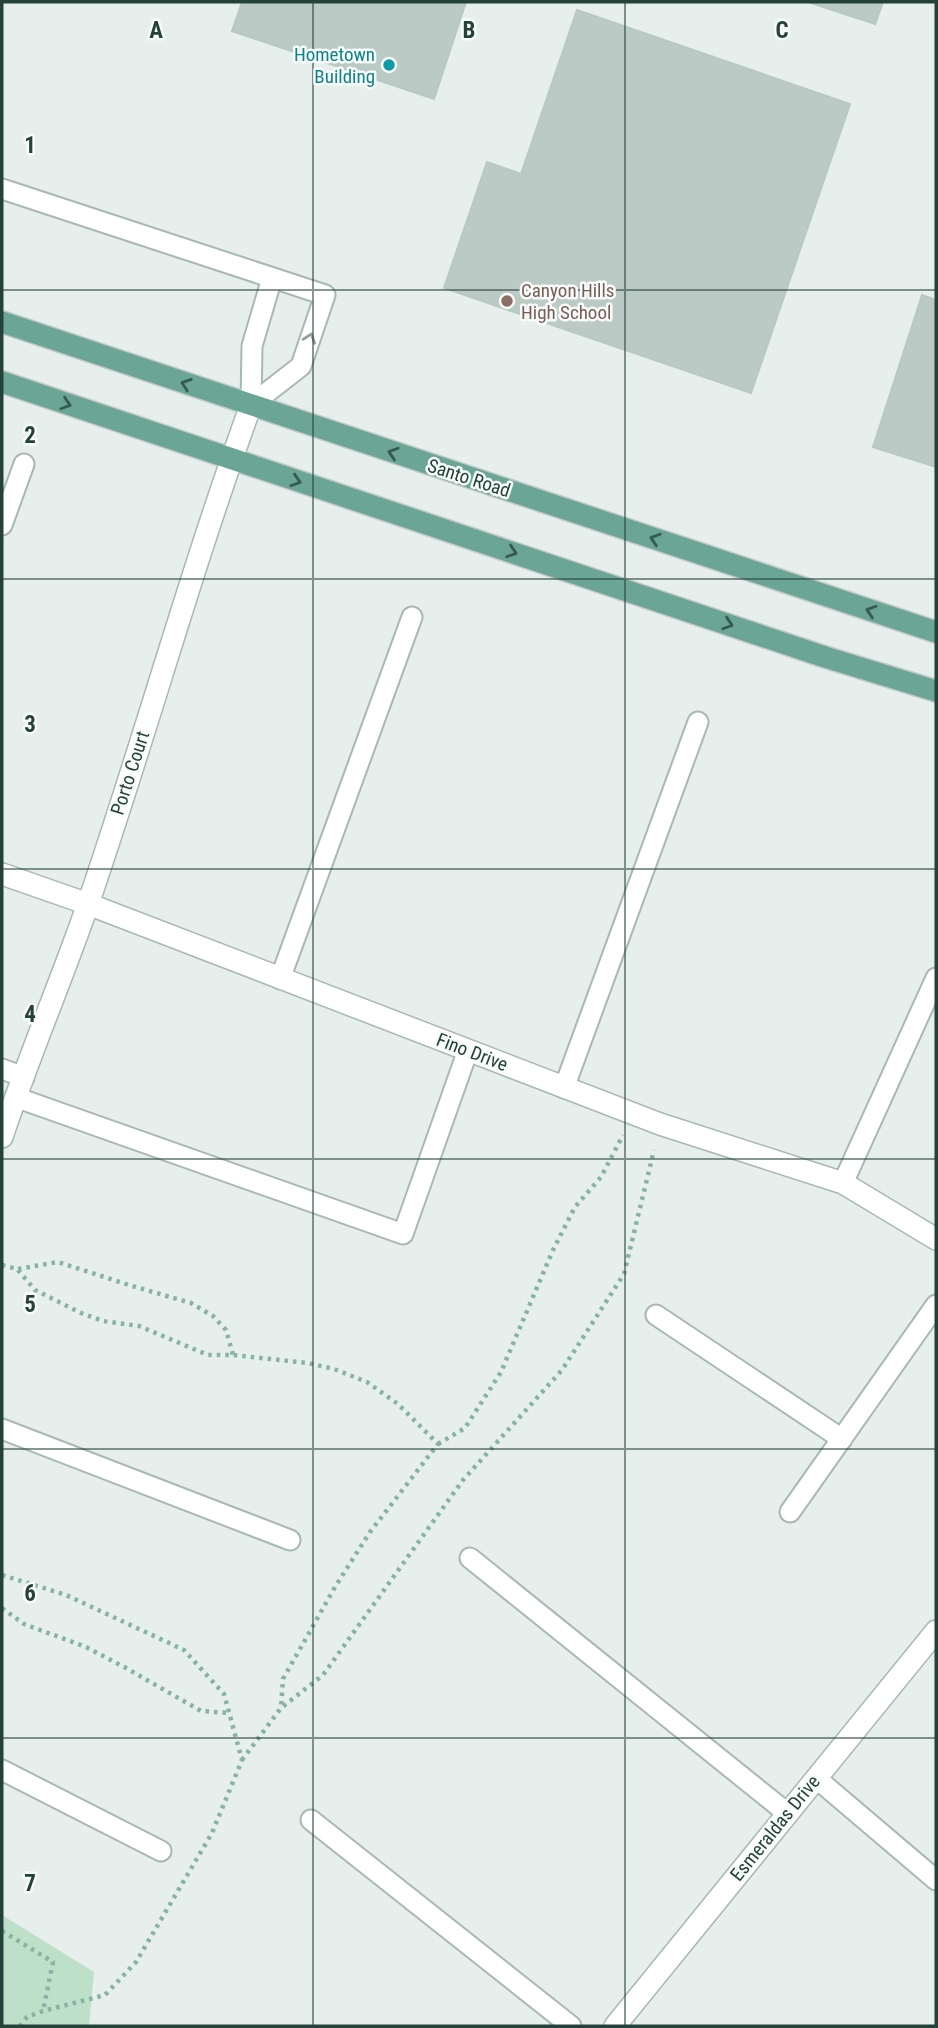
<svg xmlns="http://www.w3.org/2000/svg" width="938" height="2028" font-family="'Roboto Condensed',sans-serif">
<rect width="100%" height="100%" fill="#e6efeb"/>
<!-- green -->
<polygon fill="#bfe0c8" points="2,1915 94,1972 89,2026 2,2026"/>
<!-- building -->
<g fill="#bbcac4" stroke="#b8c9c2" stroke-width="2">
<polygon points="242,2 466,2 434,99 232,31"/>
<polygon points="808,2 883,2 875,24"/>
<polygon points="577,10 850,104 751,393 444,288 487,162 521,174"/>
<polygon points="922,295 936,300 936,467 873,447"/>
</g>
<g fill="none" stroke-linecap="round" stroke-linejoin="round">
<!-- service casing -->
<g stroke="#a8b8b2" stroke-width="23">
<g id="service">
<polyline points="2,189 325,295 301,366 251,405"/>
<polyline points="251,405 252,346 272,278"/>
<polyline points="2,525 24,464"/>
<polyline points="280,979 412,617"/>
<polyline points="2,1069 24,1077"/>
<polyline points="564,1088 698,722"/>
<polyline points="15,1097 403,1234 468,1050"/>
<polyline points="843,1183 936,978"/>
<polyline points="656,1315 842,1439"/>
<polyline points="2,1429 290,1540"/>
<polyline points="790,1512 936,1305"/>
<polyline points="470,1558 787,1813"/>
<polyline points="2,1770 161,1851"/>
<polyline points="816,1778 936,1880"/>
<polyline points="311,1820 571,2026"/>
</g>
</g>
<!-- minor casing -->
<g stroke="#a8b8b2" stroke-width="24">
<g id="minor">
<polyline points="2,874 88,904 660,1124 843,1183 936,1239"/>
<path d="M2,1137C28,1058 61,982 88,904C145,738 191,569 251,405"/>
<polyline points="615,2026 936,1631"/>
</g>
</g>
<!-- primary casing -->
<g stroke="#c2cac8" stroke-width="24">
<g id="primary">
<polyline points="2,322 936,632"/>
<polyline points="2,382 825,657 936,691"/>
</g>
</g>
<!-- path -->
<g stroke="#86b3a5" stroke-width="4.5" stroke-dasharray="3.5 5" stroke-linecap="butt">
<polyline points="2,1265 17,1269 35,1290 81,1313 103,1321 139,1326 208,1355 233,1355 308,1363 334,1369 367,1382 398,1404 438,1444 370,1532 335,1587 283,1679 281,1708"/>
<polyline points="18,1269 58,1262 129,1285 191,1303 213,1316 226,1330 233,1355"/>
<polyline points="438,1444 465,1428 501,1372 553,1250 575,1207 601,1177 623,1135"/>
<polyline points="2,1575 66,1595 184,1650 224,1694 242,1760 212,1833 136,1962 105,1995 43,2011 27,2017 20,2026"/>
<polyline points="2,1608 24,1624 86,1647 126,1668 201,1711 229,1713"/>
<polyline points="242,1760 281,1708 323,1675 463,1480 562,1370 624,1274 654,1150"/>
<polyline points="2,1931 53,1962 43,2011"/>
</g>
<!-- service -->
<use href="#service" stroke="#fff" stroke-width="19"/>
<!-- minor -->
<use href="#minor" stroke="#fff" stroke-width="21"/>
<!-- primary -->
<use href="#primary" stroke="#6aa596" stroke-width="21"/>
</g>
<!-- one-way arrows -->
<defs><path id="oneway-chevron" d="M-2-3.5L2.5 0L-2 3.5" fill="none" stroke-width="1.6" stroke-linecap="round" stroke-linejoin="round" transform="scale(1.75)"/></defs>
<use stroke="#92a09c" href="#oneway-chevron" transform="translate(310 338) rotate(-71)"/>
<g stroke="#365b51">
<use href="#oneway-chevron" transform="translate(186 384) rotate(-161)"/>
<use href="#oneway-chevron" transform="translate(66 404) rotate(18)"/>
<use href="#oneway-chevron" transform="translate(393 453) rotate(-162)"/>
<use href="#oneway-chevron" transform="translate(296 481) rotate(18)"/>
<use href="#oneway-chevron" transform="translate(655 539) rotate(-162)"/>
<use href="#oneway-chevron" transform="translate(512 552) rotate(18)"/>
<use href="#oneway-chevron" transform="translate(871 611) rotate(-162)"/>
<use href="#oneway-chevron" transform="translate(728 624) rotate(18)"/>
</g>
<!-- grid -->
<path fill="none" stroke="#24423a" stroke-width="2" stroke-opacity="0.55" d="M313,2V2026M625,2V2026M2,290H936M2,579H936M2,869H936M2,1159H936M2,1449H936M2,1738H936"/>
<!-- markers -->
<circle fill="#0f9aa8" stroke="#f7fbf9" stroke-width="2.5" cx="389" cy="65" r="7"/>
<circle fill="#8d6e63" stroke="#f7fbf9" stroke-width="2.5" cx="507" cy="301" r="7"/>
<g text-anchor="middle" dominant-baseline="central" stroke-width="5" stroke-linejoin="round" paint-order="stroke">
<!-- culture labels -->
<g font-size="19" fill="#0d838f" stroke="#f7fbf9" text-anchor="end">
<text x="375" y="54">Hometown<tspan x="375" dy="22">Building</tspan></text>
</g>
<!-- education labels -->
<g font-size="19" fill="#785e54" stroke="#f7fbf9" text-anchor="start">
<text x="521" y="290">Canyon Hills<tspan x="521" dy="22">High School</tspan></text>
</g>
<!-- street labels -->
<g font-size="19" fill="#24423a" stroke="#f7fbf9">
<text transform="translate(469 478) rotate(18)">Santo Road</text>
<text transform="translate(130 773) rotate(-72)">Porto Court</text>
<text transform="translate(472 1052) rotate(21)">Fino Drive</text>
<text transform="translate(775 1828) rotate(-51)">Esmeraldas Drive</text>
</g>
</g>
<g font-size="23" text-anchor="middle" font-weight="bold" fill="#24423a" stroke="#f7fbf9" stroke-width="5" stroke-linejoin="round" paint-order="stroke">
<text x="156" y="38">A</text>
<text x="469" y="38">B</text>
<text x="782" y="38">C</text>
<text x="30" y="153">1</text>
<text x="30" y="443">2</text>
<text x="30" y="732">3</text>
<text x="30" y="1022">4</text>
<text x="30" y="1312">5</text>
<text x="30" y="1601">6</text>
<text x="30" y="1891">7</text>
</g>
<!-- border -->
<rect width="938" height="2028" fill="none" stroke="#24423a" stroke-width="7"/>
</svg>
